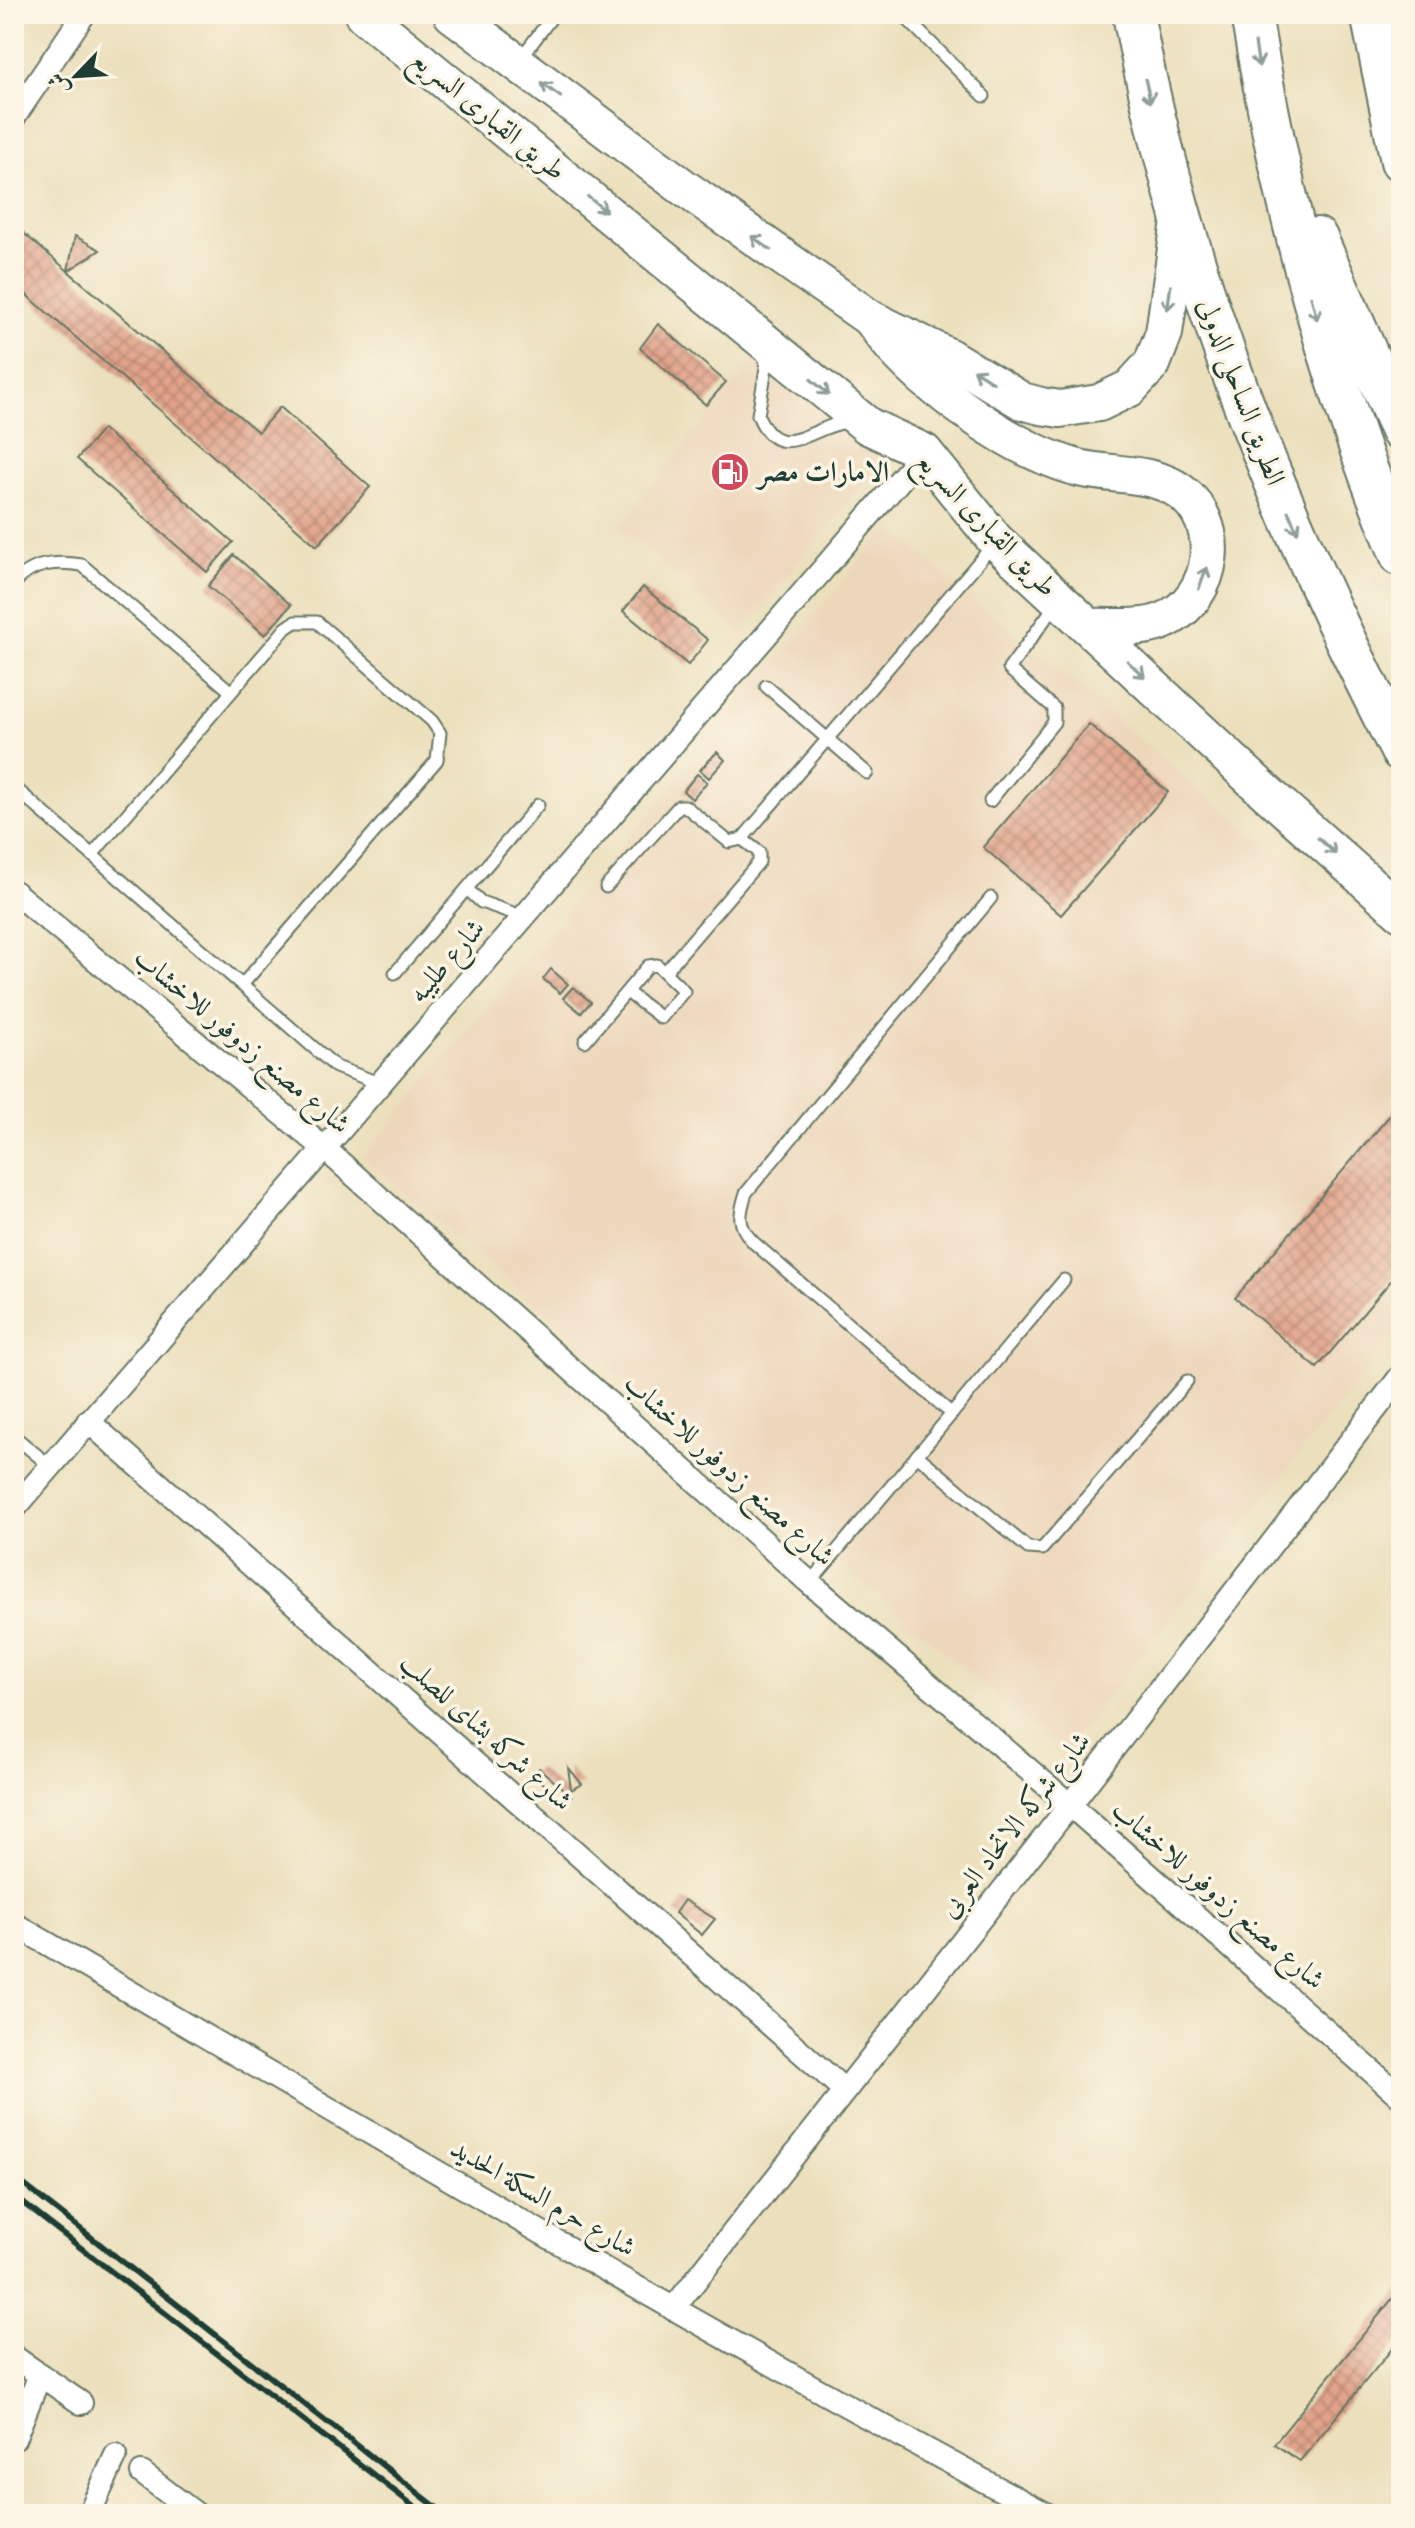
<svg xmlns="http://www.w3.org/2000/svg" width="1415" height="2528" font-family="'IM FELL DW Pica',Amiri,serif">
<defs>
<pattern id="building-cross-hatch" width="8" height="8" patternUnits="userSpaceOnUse" patternTransform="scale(2)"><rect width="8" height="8" fill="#e2a38a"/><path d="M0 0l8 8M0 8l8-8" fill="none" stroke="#b78672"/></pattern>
</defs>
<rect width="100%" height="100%" fill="#fcf5e5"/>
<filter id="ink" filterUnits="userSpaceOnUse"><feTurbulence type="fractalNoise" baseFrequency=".0125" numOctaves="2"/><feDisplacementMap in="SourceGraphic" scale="16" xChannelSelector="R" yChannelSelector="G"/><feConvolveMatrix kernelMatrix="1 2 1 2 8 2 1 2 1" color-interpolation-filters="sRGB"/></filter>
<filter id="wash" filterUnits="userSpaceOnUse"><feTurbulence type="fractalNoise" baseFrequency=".006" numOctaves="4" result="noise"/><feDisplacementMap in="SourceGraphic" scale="32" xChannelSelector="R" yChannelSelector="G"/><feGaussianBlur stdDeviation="1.8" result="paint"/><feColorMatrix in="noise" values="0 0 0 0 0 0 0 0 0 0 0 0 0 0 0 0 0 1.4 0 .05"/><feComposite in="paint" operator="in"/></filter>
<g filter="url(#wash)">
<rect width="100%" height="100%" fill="#ebdfbc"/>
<!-- built -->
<g fill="#edd7bb">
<polygon points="759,354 882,460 741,632 620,526"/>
<polygon points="888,527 1401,959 1401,1326 1063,1753 363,1157"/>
</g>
<g id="blocks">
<!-- building -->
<g fill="url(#building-cross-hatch)">
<polygon points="14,225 68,271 75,236 100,250 68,271 258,432 280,407 370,487 317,546 14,284"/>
<polygon points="658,324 726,382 706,405 640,348"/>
<polygon points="103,429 233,542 207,572 77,459"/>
<polygon points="234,555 291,605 265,635 208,586"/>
<polygon points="643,587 708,640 688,665 623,611"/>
<polygon points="1089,724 1168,792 1061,915 983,847"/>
<polygon points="717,752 725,760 709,778 700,770"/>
<polygon points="697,774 707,782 692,799 683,791"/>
<polygon points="551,969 568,984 560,993 543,979"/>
<polygon points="573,987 591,1002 581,1013 563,998"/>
<polygon points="1401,1102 1401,1269 1317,1368 1235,1298"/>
<polygon points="568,1767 582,1784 571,1790"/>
<polygon points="539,1768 571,1796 560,1800 533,1773"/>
<polygon points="684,1900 715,1919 702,1935 675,1913"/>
<polygon points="1401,2288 1401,2338 1300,2461 1274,2444"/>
</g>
</g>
</g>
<g filter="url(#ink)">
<use href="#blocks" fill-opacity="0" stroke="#667664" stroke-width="2"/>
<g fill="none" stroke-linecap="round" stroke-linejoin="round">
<!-- service casing -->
<g stroke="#667664" stroke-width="15">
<g id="service">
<polyline points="902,14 984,96"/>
<polyline points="521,58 554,14"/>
<path d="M764,353L766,368L758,415C779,468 815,423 849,422"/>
<path d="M14,584C32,562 57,561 82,565L229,690"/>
<polyline points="766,686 867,773"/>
<polyline points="14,787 336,1067 381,1084"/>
<polyline points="990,801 1054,722 1054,708 1009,669 1056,604"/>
<polyline points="92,855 286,628 295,622 317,622 432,721 440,733 437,760 242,985"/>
<polyline points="606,887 679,806 685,806 729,842 742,839 993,545"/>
<polyline points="467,889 481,902 524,917"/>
<polyline points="665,972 759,862 759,852 742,839"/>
<polyline points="395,973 538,805"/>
<polyline points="585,1041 648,966 657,965 684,991 661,1018 627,992"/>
<path d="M952,1414L753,1242C737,1225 739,1215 746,1193L991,898"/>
<polyline points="14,1436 50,1466"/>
<polyline points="917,1455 1028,1548 1042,1549 1187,1381"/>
<polyline points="810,1583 1064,1280"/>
</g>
</g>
<!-- minor casing -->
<g stroke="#667664" stroke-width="26">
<g id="minor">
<polyline points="14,117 84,14"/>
<polyline points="14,892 325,1149 810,1583 1070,1805 1401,2097"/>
<polyline points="88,1421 843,2089"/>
<polyline points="14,1509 924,452"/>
<path d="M14,1924C356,2124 696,2328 1046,2514"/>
<polyline points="673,2309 1070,1805 1401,1376"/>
<polyline points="14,2357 81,2403"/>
<polyline points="14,2439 40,2375"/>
<polyline points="142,2473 196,2514"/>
<polyline points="89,2514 116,2455"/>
</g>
</g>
<!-- trunk casing -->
<g stroke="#667664" stroke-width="40">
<g id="trunk">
<polyline points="363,14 868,426 924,452 996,541 1268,794 1401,912"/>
<polyline points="452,14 683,187 871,319 949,357 1022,401 1041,406 1060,409 1099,403 1130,388 1152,364 1164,333 1180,221"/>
<path d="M875,324C914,381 1008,448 1075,467C1107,476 1146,471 1175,488C1227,520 1216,598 1163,621C1142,630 1113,626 1091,627"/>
</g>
</g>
<!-- motorway casing -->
<g stroke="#667664" stroke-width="44">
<g id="motorway">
<path d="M1133,14C1182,276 1278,515 1401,751"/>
<path d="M1251,14C1281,200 1329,382 1401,556"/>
<polyline points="1371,14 1401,161"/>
<polyline points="1317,238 1401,431"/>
</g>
</g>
<!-- service -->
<use href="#service" stroke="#fff" stroke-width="11"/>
<!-- minor -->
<use href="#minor" stroke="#fff" stroke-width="22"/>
<!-- trunk -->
<use href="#trunk" stroke="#fff" stroke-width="36"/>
<!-- motorway -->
<use href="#motorway" stroke="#fff" stroke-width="40"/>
<!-- rail -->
<g stroke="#1f3d34" stroke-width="6">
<polyline points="14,2177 445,2514"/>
<polyline points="14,2196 424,2514"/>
</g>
</g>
<!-- one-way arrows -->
<defs><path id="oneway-shaft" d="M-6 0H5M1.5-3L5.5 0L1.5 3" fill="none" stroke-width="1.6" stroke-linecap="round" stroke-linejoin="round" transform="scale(2)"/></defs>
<g stroke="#8f9e9a">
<use href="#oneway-shaft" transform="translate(1257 55) rotate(81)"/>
<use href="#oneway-shaft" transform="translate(551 90) rotate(-144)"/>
<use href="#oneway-shaft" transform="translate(1148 91) rotate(77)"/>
<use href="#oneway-shaft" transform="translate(597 204) rotate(39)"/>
<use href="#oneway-shaft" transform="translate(761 243) rotate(-145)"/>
<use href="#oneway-shaft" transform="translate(1169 298) rotate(98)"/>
<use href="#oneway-shaft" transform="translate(1314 308) rotate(75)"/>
<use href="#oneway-shaft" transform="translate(983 376) rotate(-148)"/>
<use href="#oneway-shaft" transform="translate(820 387) rotate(40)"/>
<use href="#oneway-shaft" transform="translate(1293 522) rotate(66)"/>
<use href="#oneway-shaft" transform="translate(1203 578) rotate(-69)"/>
<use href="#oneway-shaft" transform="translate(1136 669) rotate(43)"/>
<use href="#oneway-shaft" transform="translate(1327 846) rotate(42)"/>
</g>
</g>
<!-- icons -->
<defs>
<g id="fuel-disc" transform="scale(2)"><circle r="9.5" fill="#d1495b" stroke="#fcf5e5"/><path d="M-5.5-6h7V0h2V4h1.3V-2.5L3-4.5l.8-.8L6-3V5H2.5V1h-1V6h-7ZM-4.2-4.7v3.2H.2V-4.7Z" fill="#fff"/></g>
</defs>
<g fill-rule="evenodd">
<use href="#fuel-disc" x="730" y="472"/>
</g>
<g text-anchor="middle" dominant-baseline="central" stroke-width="7" stroke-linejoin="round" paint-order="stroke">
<!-- street labels -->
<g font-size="28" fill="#1f3d34" stroke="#fcf5e5">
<text transform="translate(488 115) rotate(39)">طريق القبارى السريع</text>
<text transform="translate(1241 392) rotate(69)">الطريق الساحلى الدولى</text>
<text transform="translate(986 524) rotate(46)">طريق القبارى السريع</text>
<text transform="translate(447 961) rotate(-49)">شارع طليبه</text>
<text transform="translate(242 1041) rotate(40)">شارع مصنع زدوفور للاخشاب</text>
<text transform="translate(729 1470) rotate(42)">شارع مصنع زدوفور للاخشاب</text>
<text transform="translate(486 1732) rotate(42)">شارع شركه بشاى للصلب</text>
<text transform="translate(1015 1825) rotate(-52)">شارع شركه الاتحاد العربى</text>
<text transform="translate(1218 1895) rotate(41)">شارع مصنع زدوفور للاخشاب</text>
<text transform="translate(543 2198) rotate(30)">شارع حرم السكة الحديد</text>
</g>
<!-- poi labels -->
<g font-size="28" font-weight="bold" fill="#1f3d34" stroke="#fcf5e5" text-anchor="start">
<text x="758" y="472">الامارات مصر</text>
</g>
</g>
<!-- margin -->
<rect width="1415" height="2528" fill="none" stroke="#fcf5e5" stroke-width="48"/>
<!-- north arrow -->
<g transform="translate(76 76) rotate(245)" stroke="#fcf5e5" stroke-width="6" paint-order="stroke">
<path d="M0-6L14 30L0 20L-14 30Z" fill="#1f3d34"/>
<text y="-12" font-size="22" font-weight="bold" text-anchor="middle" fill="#1f3d34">ش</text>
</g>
</svg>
